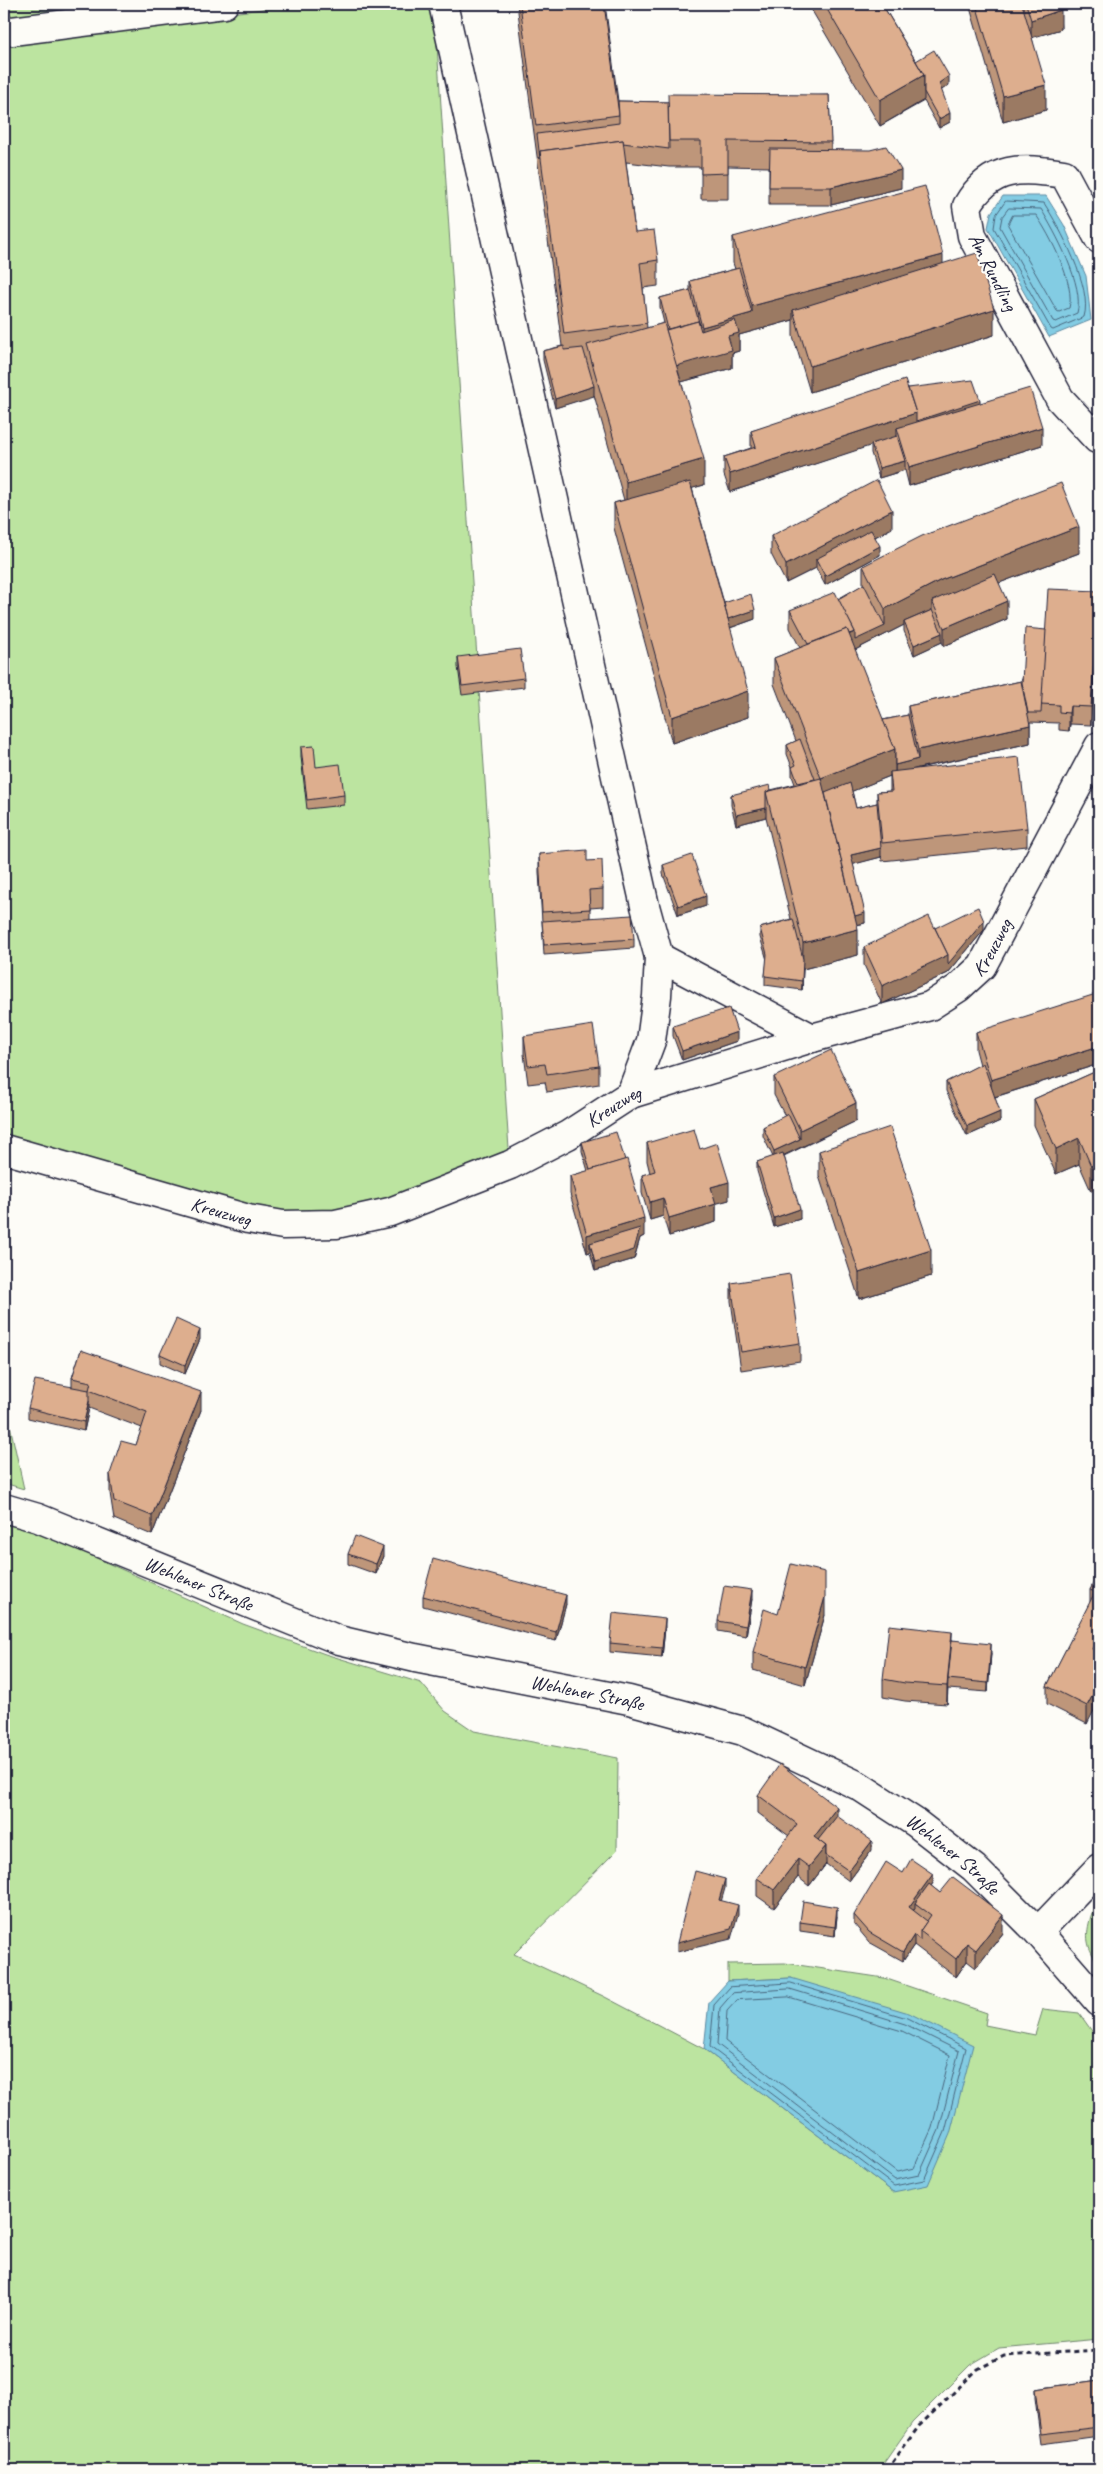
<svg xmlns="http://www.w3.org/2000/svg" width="1103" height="2474" font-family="Caveat,sans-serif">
<rect width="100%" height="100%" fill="#fdfcf7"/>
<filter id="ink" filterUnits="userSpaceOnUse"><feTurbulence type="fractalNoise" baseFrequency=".02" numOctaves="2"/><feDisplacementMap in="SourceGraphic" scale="10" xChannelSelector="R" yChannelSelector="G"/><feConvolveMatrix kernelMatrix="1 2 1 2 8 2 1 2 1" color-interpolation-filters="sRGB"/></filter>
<g filter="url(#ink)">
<!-- green -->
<g fill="#bce4a0" stroke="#6f836e">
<polygon points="4,4 151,4 4,23"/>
<polygon points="303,4 427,4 435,14 510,1165 447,1191 283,1225 4,1149 4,41"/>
<polygon points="4,1398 24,1489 4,1483"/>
<polygon points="4,1524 43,1534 243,1624 325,1654 421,1683 445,1711 474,1731 618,1758 617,1850 514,1954 603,1996 704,2049 893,2192 792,1978 728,1981 728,1964 785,1963 884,1978 987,2013 985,2025 1035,2035 1043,2009 1079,2013 1099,2041 1099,2339 999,2348 970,2365 912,2423 879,2470 4,2470"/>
<path d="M1099,1903V1964C1086,1947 1085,1936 1091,1916C1093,1910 1094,1907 1099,1903Z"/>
</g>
<!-- water -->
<g fill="#83cce3" stroke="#5c88a0">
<polygon points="1003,196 1046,196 1064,225 1086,276 1091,320 1049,337 988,228 991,213"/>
<polygon points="791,1978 909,2013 973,2045 950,2134 928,2185 893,2192 704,2049 709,2002 728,1981"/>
</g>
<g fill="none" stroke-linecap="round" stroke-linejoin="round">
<!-- shore -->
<g stroke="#49667e" stroke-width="1">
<path d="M1006,201L1044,203C1060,228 1093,288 1084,317L1053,330L1051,329L994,228L996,215Z"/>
<path d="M1009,208L1041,209C1055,232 1085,286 1077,313L1056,322L1053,321L1000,227L1002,217Z"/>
<path d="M1013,215H1036C1050,235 1076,285 1069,308L1059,312L1057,311L1008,225Z"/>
<polygon points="791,1983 907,2018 966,2048 945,2132 924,2180 894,2186 710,2047 714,2005 730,1987"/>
<polygon points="790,1989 905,2024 959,2051 939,2130 919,2175 895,2180 717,2044 720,2008 733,1993"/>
<polygon points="789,1997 902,2031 950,2055 932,2128 914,2168 897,2172 725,2041 727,2011 737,2000"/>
</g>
<!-- minor casing -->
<g stroke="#22223b" stroke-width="31">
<g id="minor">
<polyline points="443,4 645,906 659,957 657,996 651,1041 631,1094"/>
<polyline points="4,32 224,4"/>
<path d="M1097,439L1060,399L972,236L967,206C991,164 1022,168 1064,174L1099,239"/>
<polyline points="659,957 812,1038"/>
<path id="s1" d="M4,1149L248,1219L283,1225L336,1224L390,1212L510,1165L568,1135L631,1094L812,1038L930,1006L958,988L982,966L1099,746"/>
<path id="s2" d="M4,1508L38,1518L339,1640L415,1658L629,1700L743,1731L859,1786L916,1823L974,1868L1038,1932L1099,2002"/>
<polyline points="1038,1932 1099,1868"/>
</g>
</g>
<!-- path -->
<polyline stroke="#22223b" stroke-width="3" stroke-dasharray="5 4" stroke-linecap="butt" points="887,2470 919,2426 978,2369 1004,2356 1099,2350"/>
<!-- minor -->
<use href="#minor" stroke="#fdfcf7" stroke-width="28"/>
</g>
<!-- wall -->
<g fill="#be967a" stroke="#22223b" fill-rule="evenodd">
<polygon points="517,4 605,4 618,101 668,102 829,95 831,149 901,188 831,205 769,205 769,167 728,166 728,199 701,199 701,167 669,167 626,162 635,232 658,260 658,286 643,288 647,328 664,323 660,307 660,298 690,290 690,281 735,269 733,263 733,237 943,264 994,335 810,392 793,336 793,320 739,335 739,351 732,353 732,368 681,382 704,485 692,488 724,603 755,619 730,628 748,717 672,743 614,528 614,503 624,500 594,395 555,408 543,360 543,351 562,346"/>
<polygon points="808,4 882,4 916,61 949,85 941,90 950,122 939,128 924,101 880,126"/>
<polygon points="969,4 1059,4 1061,29 1032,37 1046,110 1003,122"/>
<polygon points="908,388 980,403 1042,445 909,486 905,470 879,478 871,453 871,445 730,492 724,475 724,457 751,448 751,431"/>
<polygon points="892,528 875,537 880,555 825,585 816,568 786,583 771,554 771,536"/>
<path d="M1079,553L999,583L1007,619L944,646L942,642L914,655L904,631V625L855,650L883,720L908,715V706L1021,681L1046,630L1098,609L1097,625L1099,642V660L1095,659L1091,725L1070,724L1069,731L1059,730V723L1030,722V743L915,769L1027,828V846L882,861L881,856V857L853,864L865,923L857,925L858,955L803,969L802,990L765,985V976L767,960L760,937V928L791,919L766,817L736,825L731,805V795L771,790L795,784L792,776V767L787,754V745L796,741L774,684V658L800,648L790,628V610L838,599L863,585V566ZM890,776V791L877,792V803L856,808L852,791Z"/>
<polygon points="458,657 524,678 524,687 462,695 458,667"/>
<polygon points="301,747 316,767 344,795 344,805 307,809 301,757"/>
<polygon points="539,854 587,861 603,889 603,907 590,908 590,918 634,939 634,948 544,955 539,872"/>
<polygon points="663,865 706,906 678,915 663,874"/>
<polygon points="935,928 984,930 948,973 882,1004 864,965 864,947"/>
<polygon points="673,1026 737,1041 682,1060 673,1036"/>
<polygon points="976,1032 1099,1064 995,1097 1000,1121 967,1136 946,1091 946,1082 980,1065 976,1050"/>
<polygon points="524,1036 599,1066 599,1084 547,1092 545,1082 528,1084 524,1054"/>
<polygon points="1099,1070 1099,1188 1091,1191 1079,1164 1056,1174 1034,1125 1034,1099"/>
<polygon points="774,1077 856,1121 784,1156 800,1219 774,1227 757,1171 757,1162 773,1157 763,1136 763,1127 785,1116 774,1095"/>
<polygon points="582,1142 644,1236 640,1238 634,1259 595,1271 590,1252 587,1253 570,1194 570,1176 588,1171 582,1151"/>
<polygon points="647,1143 700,1149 729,1200 716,1203 716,1222 669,1236 663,1216 650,1220 642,1193 642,1175 650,1173 647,1161"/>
<polygon points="819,1151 931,1276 859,1299 819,1176"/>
<polygon points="731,1283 800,1343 800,1361 741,1370 731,1301"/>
<polygon points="200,1339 185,1374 160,1363 160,1354"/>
<polygon points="81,1350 201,1410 152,1535 114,1519 110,1493 110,1474 136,1445 142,1428 89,1408 84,1431 28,1418 28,1408 72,1387 72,1378"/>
<polygon points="348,1554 383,1556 376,1574 348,1564"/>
<polygon points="1099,1574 1087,1724 1047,1704 1047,1686 1090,1603 1090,1590"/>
<polygon points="423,1596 566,1604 556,1641 423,1606"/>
<polygon points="752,1599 746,1636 718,1631 718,1621"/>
<polygon points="778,1614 825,1615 805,1685 753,1670 753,1652"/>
<polygon points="665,1628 662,1657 610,1652 610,1643"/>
<polygon points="952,1640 991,1653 988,1692 948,1689 947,1704 905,1701 883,1697 883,1679"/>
<polygon points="758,1795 837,1816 872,1850 849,1881 826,1864 809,1886 798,1877 774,1908 757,1896 757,1878 789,1836 758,1813"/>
<polygon points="903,1873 933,1883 931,1886 940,1893 1003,1933 976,1968 967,1961 956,1977 914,1945 903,1961 869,1942 854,1924 854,1915"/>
<polygon points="837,1916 835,1936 800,1931 800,1922"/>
<polygon points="1099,2380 1099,2436 1041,2444 1035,2398 1035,2389"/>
</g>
<!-- shaded-wall -->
<g fill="#9b7a63" stroke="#22223b">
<polygon points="1061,10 1061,29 1031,38 1031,20"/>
<polygon points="924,75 924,100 880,126 880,100"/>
<polygon points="949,76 949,85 939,92 939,83"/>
<polygon points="1046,85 1046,110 1003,122 1003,96"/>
<polygon points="950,113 950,122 939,128 939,119"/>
<polygon points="901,170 901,188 831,205 831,187"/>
<polygon points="943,255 943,281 793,310 793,320 739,335 739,351 732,353 732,368 674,384 674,366 702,345 702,327 752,313 752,306"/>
<polygon points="994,309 994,335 810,392 810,366"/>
<polygon points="594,386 594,396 555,408 555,399"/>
<polygon points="980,400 980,409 897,428 897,437 730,492 730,474 916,413"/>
<polygon points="1042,427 1042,445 909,486 909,467"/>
<polygon points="704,459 704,485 626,507 626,482"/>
<polygon points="905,461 905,470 879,478 879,468"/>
<polygon points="892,510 892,528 819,566 816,559 816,568 786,583 786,565"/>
<polygon points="1079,527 1079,553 941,605 932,601 932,610 904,622 904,625 855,650 811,651 855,632 885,626 885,609 941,580"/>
<polygon points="880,546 880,555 825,585 825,576"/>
<polygon points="1098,591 1098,609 1096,643 1096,625"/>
<polygon points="1007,601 1007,619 944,646 944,628"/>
<polygon points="755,610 755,619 724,630 724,620"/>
<polygon points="942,633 942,642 914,655 914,645"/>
<polygon points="1095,641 1095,659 1091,725 1091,707"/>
<polygon points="748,691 748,717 672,743 672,717"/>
<polygon points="1070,706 1070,724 1069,731 1069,713"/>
<polygon points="1030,725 1030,743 918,768 895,775 895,765 918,759 918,750"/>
<polygon points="895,749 895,775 890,772 890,776 823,803 821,778"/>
<polygon points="766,808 766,817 736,825 736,815"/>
<polygon points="881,848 881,857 851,865 851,855"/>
<polygon points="706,896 706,906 678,915 678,906"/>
<polygon points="865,913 865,923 851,926 851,917"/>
<polygon points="984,921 984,930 948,973 882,1004 882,986"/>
<polygon points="858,929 858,955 803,969 802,990 803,943"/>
<polygon points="737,1032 737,1041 682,1060 682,1051"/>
<polygon points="1099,1046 1099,1064 991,1098 991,1080"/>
<polygon points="856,1103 856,1121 774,1160 774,1151 800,1139 800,1130"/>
<polygon points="1000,1112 1000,1121 967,1136 967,1126"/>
<polygon points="1079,1138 1079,1164 1056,1174 1056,1149"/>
<polygon points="1099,1162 1099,1188 1091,1191 1091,1166"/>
<polygon points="729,1182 729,1200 711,1205 711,1187"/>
<polygon points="663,1198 663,1216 650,1220 650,1202"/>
<polygon points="716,1204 716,1222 669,1236 669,1218"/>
<polygon points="800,1209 800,1219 774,1227 774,1218"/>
<polygon points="644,1218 644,1236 640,1238 634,1259 595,1271 595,1262 590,1243 590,1252 587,1253 587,1235"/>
<polygon points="931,1250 931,1276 859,1299 859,1273"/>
<polygon points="200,1330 200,1339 185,1374 185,1365"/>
<polygon points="201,1392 201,1410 152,1535 152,1516"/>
<polygon points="89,1401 89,1408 84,1431 84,1422"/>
<polygon points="383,1547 383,1556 376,1574 376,1564"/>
<polygon points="752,1590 752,1599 746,1636 746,1626"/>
<polygon points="566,1595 566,1604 556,1641 556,1632"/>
<polygon points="825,1597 825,1615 805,1685 805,1667"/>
<polygon points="665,1619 665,1628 662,1657 662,1648"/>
<polygon points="952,1632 952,1650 948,1679 947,1704 947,1686"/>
<polygon points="1099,1636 1099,1654 1092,1649"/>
<polygon points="991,1644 991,1653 988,1692 988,1683"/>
<polygon points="1099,1683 1099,1701 1087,1724 1087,1706"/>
<polygon points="837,1807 837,1825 819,1849 814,1837"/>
<polygon points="872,1841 872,1850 849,1881 849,1871"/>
<polygon points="826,1846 826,1864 809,1886 809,1867"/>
<polygon points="798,1859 798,1877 774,1908 774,1890"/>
<polygon points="933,1874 933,1883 918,1905 915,1903 915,1908 909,1916 909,1907"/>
<polygon points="725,1879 725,1888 719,1909 719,1900"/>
<polygon points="738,1905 738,1914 731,1939 677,1952 677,1943"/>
<polygon points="837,1907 837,1916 835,1936 835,1927"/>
<polygon points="1003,1915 1003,1933 976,1968 976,1950"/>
<polygon points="914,1935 914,1945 903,1961 903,1952"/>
<polygon points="967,1943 967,1961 956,1977 956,1959"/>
</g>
<!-- building -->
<g fill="#ddae8e" stroke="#22223b">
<polygon points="520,4 604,4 619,115 536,126"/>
<polygon points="824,4 882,4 924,75 880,100"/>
<polygon points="976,4 1022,4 1046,85 1003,96"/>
<polygon points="1026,4 1059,4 1061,10 1031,20"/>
<polygon points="934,50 949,76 939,83 950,113 939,119 924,92 924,75 916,61"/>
<polygon points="668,94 829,95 831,142 728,141 728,173 701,174 701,141 669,141"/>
<polygon points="618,101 668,102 669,149 623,143 623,140 540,151 540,159 537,134 619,123 619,115"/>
<polygon points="623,140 635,232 654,230 658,260 640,263 647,323 564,334 540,151"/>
<polygon points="886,146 901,170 831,187 769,187 770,149 870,150"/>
<polygon points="925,186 943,255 752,306 733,237"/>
<polygon points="977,253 994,309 810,366 793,310"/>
<polygon points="739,268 752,313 702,327 690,281"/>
<polygon points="690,290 700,326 698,321 668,329 660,298"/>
<polygon points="735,320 739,333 728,336 732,350 676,366 666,330 698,321 701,331"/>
<polygon points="664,323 704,459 626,482 587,345"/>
<polygon points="564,346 564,350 583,348 594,386 555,399 543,351"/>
<polygon points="905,380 916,413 730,474 724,457 756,447 751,431"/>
<polygon points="973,380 980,400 916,421 916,413 908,388"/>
<polygon points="1030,388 1042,427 909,467 897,428"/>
<polygon points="897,436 905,461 879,468 871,444"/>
<polygon points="877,480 892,510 786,565 771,536"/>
<polygon points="690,482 748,691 672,717 614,503"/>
<polygon points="1061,483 1079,527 941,580 885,609 863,566 922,536"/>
<polygon points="871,530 880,546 825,576 816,559"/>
<polygon points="995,574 1007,601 944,628 932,601"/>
<polygon points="864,584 885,626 855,640 855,632 838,599"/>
<polygon points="1048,589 1098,591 1096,625 1099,625 1099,642 1095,641 1091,707 1070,706 1069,713 1059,712 1059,705 1041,704"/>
<polygon points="835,592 855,632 849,634 847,629 808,644 790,610"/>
<polygon points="751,594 755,610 728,619 724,603"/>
<polygon points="932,610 942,633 914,645 904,622"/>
<polygon points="1025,628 1046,630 1041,713 1028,713 1022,683"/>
<polygon points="847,629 895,749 821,778 774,658"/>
<polygon points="520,649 524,678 462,686 458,657"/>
<polygon points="1021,681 1030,725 918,750 908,706"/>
<polygon points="908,715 918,759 895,765 895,749 883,720"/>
<polygon points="800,739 815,779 798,783 792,767 796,765 787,745"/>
<polygon points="314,746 316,767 340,764 344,795 307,800 301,747"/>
<polygon points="1019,757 1027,828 882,843 877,792 892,791 890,772"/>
<polygon points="821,778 858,929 803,943 766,792"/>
<polygon points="850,783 856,808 877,803 881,848 851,855 865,913 855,916 825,793"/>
<polygon points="770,785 771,790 766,792 766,808 736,815 731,795"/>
<polygon points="587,850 587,861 602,860 603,889 589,890 590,909 542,912 539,854"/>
<polygon points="692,855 706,896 678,906 663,865"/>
<polygon points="978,907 984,921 948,964 948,955 935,928"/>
<polygon points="632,915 634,939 544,945 542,921"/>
<polygon points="929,916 948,955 882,986 864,947"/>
<polygon points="793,919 803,959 802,981 765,976 767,954 760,928"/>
<polygon points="1099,993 1099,1046 991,1080 976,1032"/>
<polygon points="729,1008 737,1032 682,1051 673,1026"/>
<polygon points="593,1025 599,1066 547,1074 545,1064 528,1066 524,1036"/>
<polygon points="831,1050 856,1103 800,1130 774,1077"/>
<polygon points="983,1063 1000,1112 967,1126 946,1082"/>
<polygon points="1099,1070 1099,1162 1091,1166 1079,1138 1056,1149 1034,1099"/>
<polygon points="788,1114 800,1139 774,1151 763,1127"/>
<polygon points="890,1127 931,1250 859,1273 819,1151"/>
<polygon points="694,1129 700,1149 717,1143 729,1182 711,1187 716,1204 669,1218 663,1198 650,1202 642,1175 655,1171 647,1143"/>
<polygon points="616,1132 625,1160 590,1170 582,1142"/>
<polygon points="783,1153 800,1209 774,1218 757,1162"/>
<polygon points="627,1159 644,1218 587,1235 570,1176"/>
<polygon points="640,1228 634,1250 595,1262 590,1243"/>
<polygon points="790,1274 800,1343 741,1352 731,1283"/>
<polygon points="176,1319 200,1330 185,1365 160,1354"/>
<polygon points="81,1350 201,1392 152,1516 114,1501 110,1474 121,1441 136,1445 147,1412 89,1390 91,1382 72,1378"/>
<polygon points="35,1380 89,1390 89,1401 84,1422 28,1408"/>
<polygon points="355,1536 383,1547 376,1564 348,1554"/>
<polygon points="433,1559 566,1595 556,1632 423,1596"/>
<polygon points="791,1564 825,1572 825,1597 805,1667 753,1652 764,1609 778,1614"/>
<polygon points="1098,1574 1099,1574 1099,1636 1092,1649 1099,1653 1099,1683 1087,1706 1047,1686 1095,1592 1090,1590"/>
<polygon points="724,1586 752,1590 746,1626 718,1621"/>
<polygon points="613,1613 665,1619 662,1648 610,1643"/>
<polygon points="889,1625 952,1632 947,1686 905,1683 883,1679"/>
<polygon points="952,1640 991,1644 988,1683 948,1679"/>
<polygon points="780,1764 837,1807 814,1837 826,1846 809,1867 798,1859 774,1890 757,1878 797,1824 758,1795"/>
<polygon points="837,1816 872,1841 849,1871 826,1855 826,1846 818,1840"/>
<polygon points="911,1859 933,1874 909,1907 927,1921 920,1931 920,1940 914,1935 903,1952 869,1932 854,1915 886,1862 903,1873"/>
<polygon points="695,1871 725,1879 719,1900 738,1905 731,1929 677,1943"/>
<polygon points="953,1877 1003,1915 976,1950 967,1943 956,1959 920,1931 931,1915 915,1903 929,1884 940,1893"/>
<polygon points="803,1901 837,1907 835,1927 800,1922"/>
<polygon points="1099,2380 1099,2427 1041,2434 1035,2389"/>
</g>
</g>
<g text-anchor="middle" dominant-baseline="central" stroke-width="4.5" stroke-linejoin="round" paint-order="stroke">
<!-- street labels -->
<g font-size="20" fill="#22223b" stroke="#fdfcf7">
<text transform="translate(993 272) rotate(63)">Am Rundling</text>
<text stroke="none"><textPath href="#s1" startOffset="1066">Kreuzweg</textPath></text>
<text stroke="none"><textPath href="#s1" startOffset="646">Kreuzweg</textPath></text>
<text stroke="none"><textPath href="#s1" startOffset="226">Kreuzweg</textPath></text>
<text stroke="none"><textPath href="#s2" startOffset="209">Wehlener Straße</textPath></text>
<text stroke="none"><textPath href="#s2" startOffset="614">Wehlener Straße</textPath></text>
<text stroke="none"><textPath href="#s2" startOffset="1019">Wehlener Straße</textPath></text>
</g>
</g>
<!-- margin -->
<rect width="1103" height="2474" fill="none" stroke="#fdfcf7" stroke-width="20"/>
<rect x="10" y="10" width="1083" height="2454" fill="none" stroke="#22223b" stroke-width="2" filter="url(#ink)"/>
</svg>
